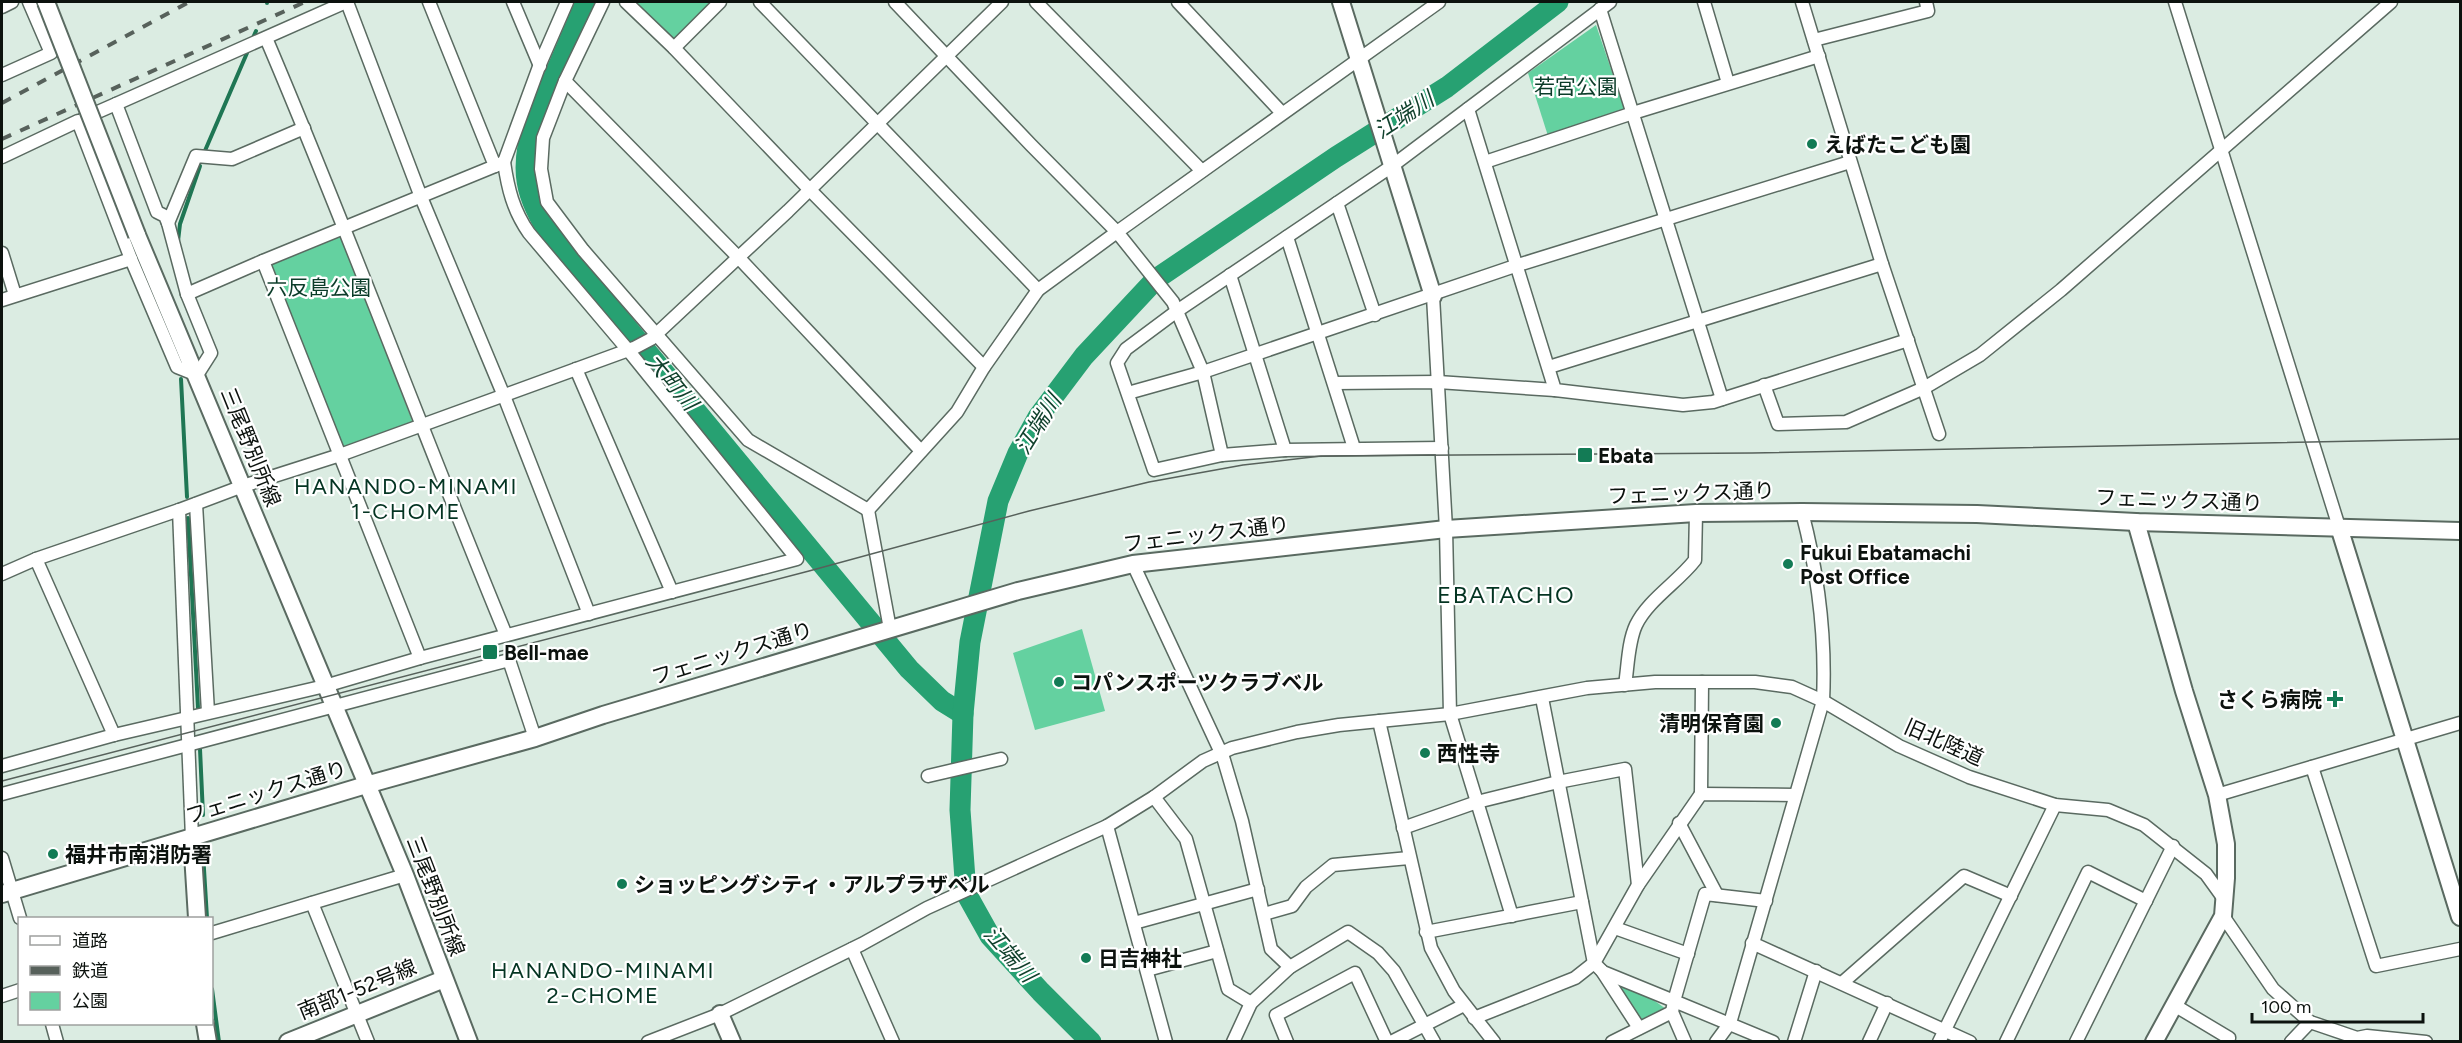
<svg xmlns="http://www.w3.org/2000/svg" width="2462" height="1043" font-family="Figtree,'Noto Sans JP',sans-serif">
<rect width="100%" height="100%" fill="#dbece2"/>
<!-- green -->
<g fill="#64d1a0">
<polygon points="628,2 715,2 675,42"/>
<polygon points="1596,25 1625,110 1548,136 1528,73"/>
<polygon points="341,235 413,423 342,448 269,265"/>
<polygon points="1082,629 1105,711 1035,730 1013,653"/>
<polygon points="1610,977 1641,991 1666,1009 1641,1020"/>
</g>
<g fill="none" stroke-linecap="round" stroke-linejoin="round">
<!-- stream -->
<g stroke="#1f7654" stroke-width="4">
<polyline points="267,3 267,2"/>
<polyline points="252,40 256,31"/>
<polyline points="204,153 247,53"/>
<polyline points="178,241 180,224 200,166"/>
<polyline points="181,379 187,497"/>
<polyline points="188,518 198,708"/>
<polyline points="200,749 203,815"/>
<polyline points="203,853 207,918"/>
<polyline points="212,989 219,1042"/>
</g>
<!-- river -->
<g stroke="#27a172" stroke-width="21">
<path d="M586,2L534,123C519,169 525,197 552,237L909,669L942,701L963,714"/>
<polyline points="1091,1042 1041,992 990,936 966,893 960,810 963,714 970,642 998,501 1018,453 1038,417 1084,356 1156,279 1336,157 1447,87 1558,2"/>
</g>
<!-- street casing -->
<g stroke="#5a6a61" stroke-width="15">
<g id="street">
<polyline points="347,2 421,197 504,396 589,614"/>
<polyline points="513,2 540,66"/>
<polyline points="603,2 565,81 543,138 541,169 547,202 583,250 748,440 868,510 957,412 984,367 1038,290 1117,232 1031,145 895,2"/>
<polyline points="626,2 674,48 809,189 984,367"/>
<polyline points="760,2 1038,290"/>
<polyline points="1036,2 1202,171"/>
<polyline points="1178,2 1282,113"/>
<polyline points="1704,2 1728,83"/>
<polyline points="1802,2 1882,264 1939,434"/>
<polyline points="2175,2 2339,527"/>
<polyline points="2,7 12,2"/>
<polyline points="1600,9 1722,399"/>
<path d="M266,38C350,235 424,437 506,635"/>
<polyline points="1814,40 1928,11 1926,2"/>
<polyline points="674,48 720,2"/>
<polyline points="2,75 51,53 29,2"/>
<polyline points="565,81 738,257 921,451"/>
<polyline points="1468,109 1555,390 1683,405 1713,402 1908,340"/>
<polyline points="84,118 116,104"/>
<polyline points="2,157 78,121 131,259"/>
<polyline points="504,162 540,64 567,2"/>
<polyline points="1485,162 1633,113 1819,56"/>
<polyline points="1337,203 1375,315"/>
<polyline points="168,223 196,156 232,159 304,128"/>
<polyline points="1287,237 1354,448"/>
<polyline points="2,253 15,295"/>
<polyline points="263,261 420,658"/>
<polyline points="1230,275 1285,450"/>
<polyline points="187,294 263,261 495,166 429,2"/>
<polyline points="1433,296 1446,529 1450,714 1512,916"/>
<polyline points="2,300 131,259 177,367 197,375 211,353 187,294 168,223 165,216 157,212 116,104 346,2"/>
<polyline points="1549,367 1882,264"/>
<polyline points="576,369 672,592"/>
<polyline points="1334,383 1438,382 1555,390"/>
<polyline points="1764,385 1778,424 1846,422 1924,388 1980,355 2061,290 2391,2"/>
<polyline points="1128,393 1203,372 1515,266 1850,162"/>
<polyline points="1442,448 1285,450 1222,455 1154,470 1117,363 1126,349 1177,311 1392,166 1610,2"/>
<polyline points="1222,455 1203,372 1173,302 1117,232 1439,2"/>
<polyline points="196,504 208,712"/>
<polyline points="179,510 192,838"/>
<polyline points="868,510 890,629"/>
<polyline points="36,559 114,735"/>
<polyline points="1133,564 1223,757 1242,821 1271,949 1290,967"/>
<polyline points="2,574 36,559 179,510 243,486 340,455 634,348 651,339 788,211 1002,2"/>
<path d="M1625,685C1628,666 1628,642 1636,625C1648,600 1678,582 1695,560L1696,513"/>
<polyline points="1542,698 1594,963 1603,972 1674,1001 1672,1012 1685,1042"/>
<polyline points="1379,721 1431,948 1454,991 1494,1042"/>
<path d="M2,766L114,735L325,686L420,658L797,559L628,350L529,233C513,210 508,189 504,162L495,166"/>
<polyline points="2312,767 2376,966 2460,949"/>
<polyline points="928,776 1001,759"/>
<polyline points="2,794 509,660 535,738"/>
<polyline points="1701,794 1702,682"/>
<polyline points="2217,795 2460,723"/>
<polyline points="1154,797 1186,839 1228,989 1251,1003"/>
<polyline points="1679,823 1717,895"/>
<polyline points="1107,826 1166,1042"/>
<polyline points="1403,828 1477,802 1558,782 1625,769 1638,885"/>
<polyline points="2,858 20,918"/>
<polyline points="1766,901 1705,894 1674,1001 1773,1042"/>
<polyline points="312,903 368,1042"/>
<polyline points="1264,914 1292,906 1306,887 1333,865 1409,858"/>
<polyline points="2223,916 2273,989 2310,1022 2357,1038 2367,1036 2426,1042"/>
<polyline points="1134,923 1258,889"/>
<polyline points="1615,928 1688,954"/>
<polyline points="1426,932 1582,902"/>
<polyline points="212,933 405,875"/>
<polyline points="1752,943 1970,1042"/>
<polyline points="852,949 893,1042"/>
<polyline points="1147,970 1217,951"/>
<polyline points="1602,971 1639,1028"/>
<polyline points="1842,983 1964,876 2011,896"/>
<polyline points="2,996 20,990"/>
<polyline points="2174,1005 2229,1038 2228,1042"/>
<polyline points="1474,1018 1575,978 1594,963 1638,885 1701,794 1795,795"/>
<polyline points="52,1024 57,1042"/>
<polyline points="648,1042 720,1014 862,944 927,908 1107,826 1154,797 1203,761 1232,748 1297,732 1339,725 1450,714 1587,688 1655,682 1755,682 1792,687 1823,701 1899,746 1969,777 2055,805 2108,810 2144,825 2206,874 2224,899"/>
<polyline points="1233,1042 1251,1003 1290,967 1348,932 1378,953 1394,971 1434,1042"/>
<polyline points="1287,1042 1276,1015 1355,973 1387,1042"/>
<polyline points="1391,1042 1464,1005"/>
<polyline points="1612,1042 1672,1012"/>
<path d="M1716,1042L1730,1023L1823,701C1826,638 1818,573 1802,512"/>
<polyline points="1794,1042 1816,971"/>
<polyline points="1869,1042 1887,1003"/>
<polyline points="1939,1042 2055,805"/>
<polyline points="2006,1042 2088,872 2146,901"/>
<polyline points="2076,1042 2173,846"/>
<polyline points="2291,1042 2310,1022"/>
</g>
</g>
<!-- secondary casing -->
<g stroke="#5a6a61" stroke-width="20">
<g id="secondary">
<polyline points="1341,2 1433,296"/>
<polyline points="137,235 405,875 469,1042"/>
<polyline points="2136,522 2184,691 2217,795 2226,844 2226,878 2223,916 2154,1042"/>
<polyline points="2339,527 2460,917"/>
<polyline points="192,838 197,918"/>
<polyline points="2,894 366,785 535,738 603,715 1018,591 1133,564 1446,529 1696,513 1802,512 1977,514 2136,522 2460,531"/>
<polyline points="720,1014 732,1042"/>
<polyline points="205,1024 208,1042"/>
<polyline points="288,1042 444,979"/>
</g>
</g>
<!-- street -->
<use href="#street" stroke="#fff" stroke-width="12"/>
<!-- secondary -->
<use href="#secondary" stroke="#fff" stroke-width="16"/>
<!-- tram -->
<polyline stroke="#57615b" stroke-width="1.5" points="2,781 809,571 1029,511 1149,482 1243,465 1321,456 1752,453 2460,439"/>
<!-- rail -->
<g stroke="#57615b" stroke-width="4" stroke-dasharray="10 10" stroke-linecap="butt">
<polyline points="2,103 189,2"/>
<polyline points="2,139 305,2"/>
</g>
<!-- secondary-bridge casing -->
<g stroke="#5a6a61" stroke-width="20" stroke-linecap="butt">
<polyline id="secondary-bridge" points="46,2 137,235"/>
</g>
<!-- secondary-bridge -->
<use href="#secondary-bridge" stroke="#fff" stroke-width="16"/>
</g>
<!-- markers -->
<g fill="#137b55" stroke="#fff" stroke-width="2">
<circle cx="1812" cy="144" r="6"/>
<rect x="1577" y="447" width="16" height="16" rx="3"/>
<circle cx="1788" cy="564" r="6"/>
<rect x="482" y="644" width="16" height="16" rx="3"/>
<circle cx="1059" cy="682" r="6"/>
<path d="M2332 690h6v6h6v6h-6v6h-6v-6h-6v-6h6z"/>
<circle cx="1776" cy="723" r="6"/>
<circle cx="1425" cy="753" r="6"/>
<circle cx="53" cy="854" r="6"/>
<circle cx="622" cy="884" r="6"/>
<circle cx="1086" cy="958" r="6"/>
</g>
<g text-anchor="middle" dominant-baseline="central" stroke-width="4.5" stroke-linejoin="round" paint-order="stroke">
<!-- park labels -->
<g font-size="21" fill="#0b3c29" stroke="#fff">
<text x="1576" y="86">若宮公園</text>
<text x="319" y="287">六反島公園</text>
</g>
<!-- poi labels -->
<g font-size="21" font-weight="bold" fill="#0c120e" stroke="#fff" text-anchor="start">
<text x="1824" y="144">えばたこども園</text>
<text x="1598" y="455">Ebata</text>
<text x="1800" y="552">Fukui Ebatamachi<tspan x="1800" dy="24">Post Office</tspan></text>
<text x="504" y="652">Bell-mae</text>
<text x="1071" y="682">コパンスポーツクラブベル</text>
<text x="2322" y="699" text-anchor="end">さくら病院</text>
<text x="1764" y="723" text-anchor="end">清明保育園</text>
<text x="1437" y="753">西性寺</text>
<text x="65" y="854">福井市南消防署</text>
<text x="634" y="884">ショッピングシティ・アルプラザベル</text>
<text x="1098" y="958">日吉神社</text>
</g>
<!-- street labels -->
<g font-size="21" fill="#0c120e" stroke="#fff">
<text transform="translate(251 447) rotate(68)">三尾野別所線</text>
<text transform="translate(1691 493) rotate(-2)">フェニックス通り</text>
<text transform="translate(2179 500) rotate(2)">フェニックス通り</text>
<text transform="translate(1206 534) rotate(-7)">フェニックス通り</text>
<text transform="translate(732 653) rotate(-17)">フェニックス通り</text>
<text transform="translate(1944 742) rotate(24)">旧北陸道</text>
<text transform="translate(266 792) rotate(-17)">フェニックス通り</text>
<text transform="translate(436 896) rotate(69)">三尾野別所線</text>
<text transform="translate(357 989) rotate(-22)">南部1-52号線</text>
</g>
<!-- water labels -->
<g font-size="22" font-style="italic" fill="#11412d" stroke="#fff">
<text transform="translate(1404 115) rotate(-33)">江端川</text>
<text transform="translate(672 382) rotate(50)">大町川</text>
<text transform="translate(1038 424) rotate(-58)">江端川</text>
<text transform="translate(1010 954) rotate(49)">江端川</text>
</g>
<!-- neighbourhood labels -->
<g font-size="22" letter-spacing="1.5" fill="#043422" stroke="#fff">
<text x="406" y="486">HANANDO-MINAMI<tspan x="406" dy="25">1-CHOME</tspan></text>
<text x="603" y="970">HANANDO-MINAMI<tspan x="603" dy="25">2-CHOME</tspan></text>
</g>
<!-- quarter labels -->
<g font-size="24" letter-spacing="1.5" fill="#043422" stroke="#fff">
<text x="1506" y="594">EBATACHO</text>
</g>
</g>
<!-- border -->
<rect width="2462" height="1043" fill="none" stroke="#0c120e" stroke-width="6"/>
<!-- legend -->
<rect x="18" y="917" width="195" height="108" fill="#ffffff" stroke="#9ea09f" stroke-width="1.5"/>
<rect x="30" y="936" width="30" height="9" fill="#ffffff" stroke="#9ea09f" stroke-width="1.5"/>
<text x="72" y="947" font-size="18" fill="#0c120e">道路</text>
<rect x="30" y="966" width="30" height="9" fill="#57615b" stroke="#9ea09f" stroke-width="1.5"/>
<text x="72" y="977" font-size="18" fill="#0c120e">鉄道</text>
<rect x="30" y="992" width="30" height="18" fill="#64d1a0" stroke="#9ea09f" stroke-width="1.5"/>
<text x="72" y="1007" font-size="18" fill="#0c120e">公園</text>
<!-- scale -->
<path d="M2252 1013v9h171v-9" fill="none" stroke="#0c120e" stroke-width="3"/>
<text x="2261" y="1013" font-size="18" fill="#0c120e" stroke="#ffffff" stroke-width="4.5" paint-order="stroke">100 m</text>
</svg>
